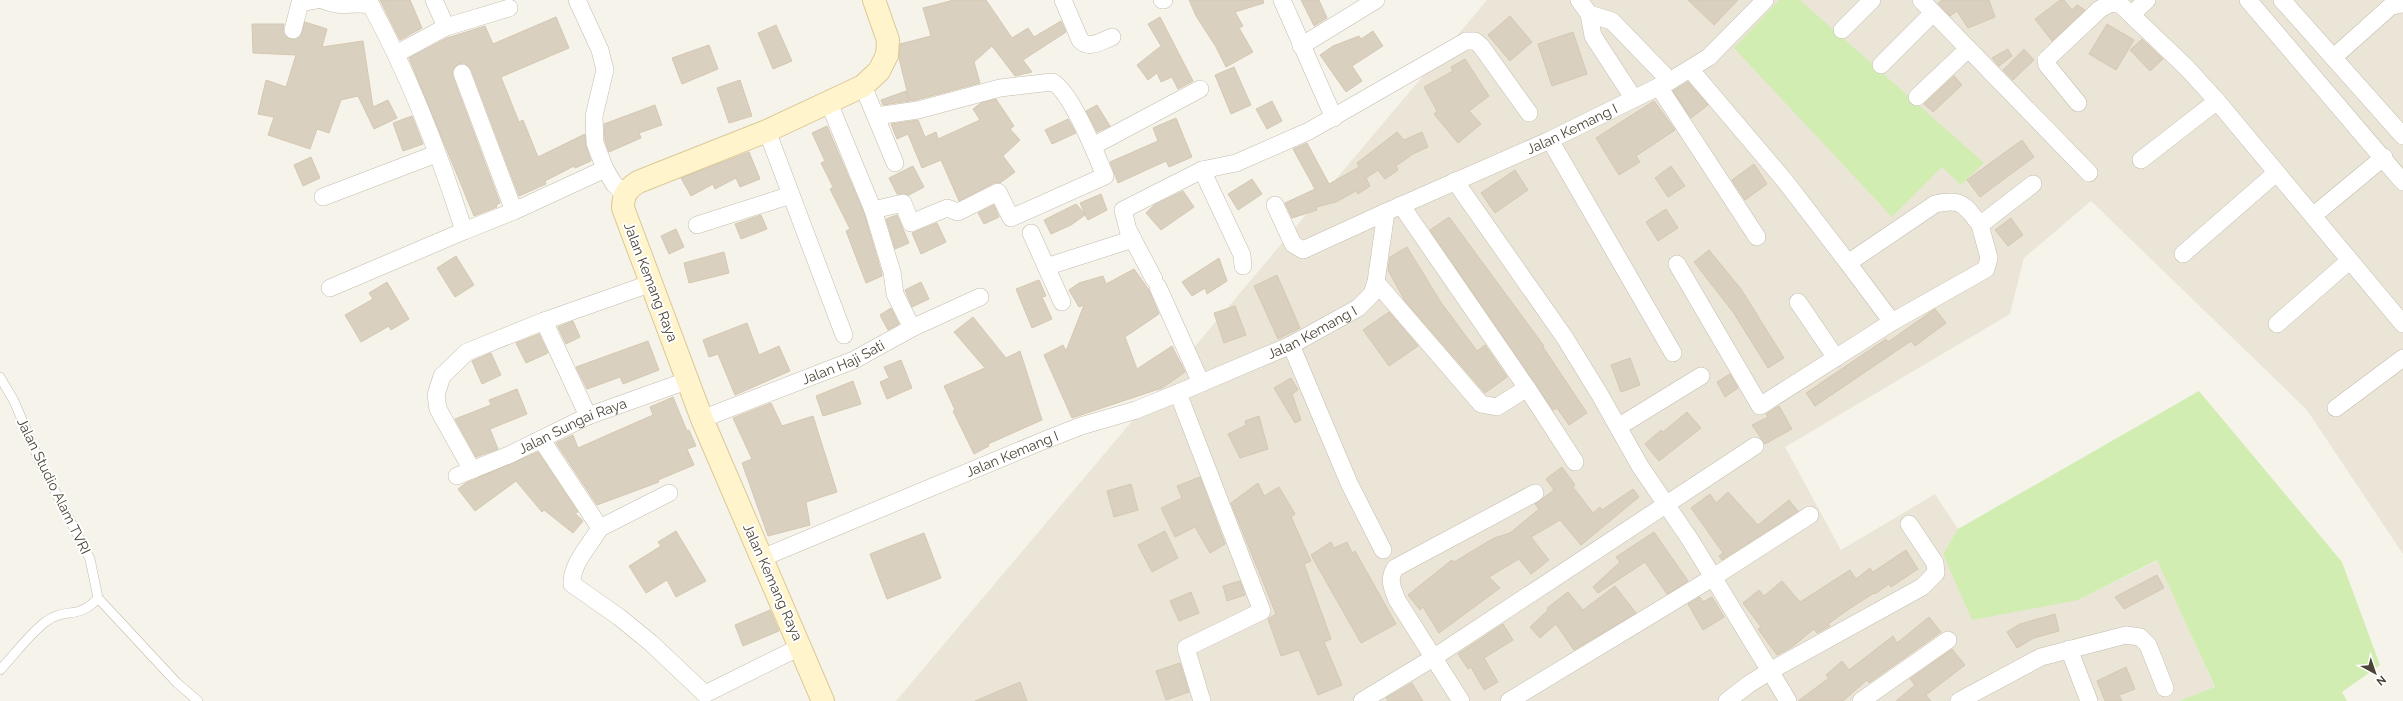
<svg xmlns="http://www.w3.org/2000/svg" width="2403" height="701" font-family="Raleway,sans-serif">
<rect width="100%" height="100%" fill="#f6f3eb"/>
<!-- residential -->
<polygon fill="#ebe5d8" points="1487,0 2403,0 2403,554 2307,410 2091,201 2024,258 2010,314 1785,447 1841,550 1935,494 1958,529 1943,554 2078,600 2158,560 2215,688 2179,701 896,701"/>
<!-- green -->
<g fill="#d1edb1">
<polygon points="1779,0 1800,0 1984,163 1961,185 1942,167 1892,217 1734,48"/>
<polygon points="2199,391 2342,562 2380,665 2342,692 2347,701 2179,701 2215,687 2157,560 2078,600 1972,620 1943,554 1958,529"/>
</g>
<!-- building -->
<g fill="#d9d0bf" stroke="#d5c8b1">
<polygon points="380,0 410,0 422,28 400,40"/>
<polygon points="954,0 986,0 1012,38 1028,28 1034,37 1061,21 1066,32 1023,60 1032,72 1015,76 992,46 974,62 980,83 916,100 883,105 881,100 906,91 909,99 899,58 900,44 931,36 923,8"/>
<polygon points="1189,0 1263,0 1264,3 1235,12 1243,26 1239,28 1253,52 1226,67 1216,47 1196,16"/>
<polygon points="1301,0 1319,0 1327,18 1314,26"/>
<polygon points="1688,0 1738,0 1714,25"/>
<polygon points="1942,0 1989,0 1995,17 1968,28 1957,11 1950,16 1938,3"/>
<polygon points="2060,0 2064,0 2072,10 2077,5 2085,10 2052,41 2035,19"/>
<polygon points="1510,16 1532,42 1510,61 1488,35"/>
<polygon points="556,17 569,48 501,77 519,122 523,120 538,157 585,134 586,146 591,161 575,168 574,166 545,181 546,184 519,196 471,69 464,63 458,64 452,71 453,77 500,203 496,205 497,207 474,216 409,58 447,38 485,26 493,44"/>
<polygon points="1160,17 1193,81 1178,89 1172,77 1161,82 1157,73 1148,80 1137,65 1161,46 1148,24"/>
<polygon points="305,22 327,29 322,47 363,41 373,107 388,100 397,118 374,129 358,96 341,100 329,133 317,129 310,149 268,135 274,117 258,114 266,80 286,87 296,55 253,53 252,24 284,24 283,32 286,37 295,40 300,37"/>
<polygon points="2107,24 2134,40 2116,70 2089,54"/>
<polygon points="776,25 792,61 773,69 758,33"/>
<polygon points="1373,31 1383,46 1352,66 1362,81 1346,92 1320,55 1333,46 1359,36 1361,39"/>
<polygon points="1573,32 1587,74 1552,86 1538,44"/>
<polygon points="2142,39 2163,59 2150,71 2130,50"/>
<polygon points="709,45 718,69 682,84 672,58"/>
<polygon points="2008,49 2012,56 1999,66 1992,58"/>
<polygon points="2024,49 2034,60 2013,80 2003,70"/>
<polygon points="1465,59 1489,96 1469,111 1481,124 1458,143 1434,114 1437,111 1424,87 1453,71 1451,67"/>
<polygon points="1234,67 1251,105 1231,114 1215,75"/>
<polygon points="1954,76 1962,85 1933,112 1924,104"/>
<polygon points="740,80 752,116 729,123 717,88"/>
<polygon points="1688,82 1708,105 1691,118 1673,91"/>
<polygon points="996,99 1014,126 1010,129 1020,140 1003,156 1015,172 1000,183 994,183 959,201 941,160 922,168 908,134 897,139 891,124 918,120 925,137 936,132 938,139 980,120 973,109 981,103"/>
<polygon points="1272,101 1282,121 1267,129 1256,109"/>
<polygon points="1654,101 1675,130 1636,156 1640,162 1619,175 1596,138"/>
<polygon points="655,105 662,125 639,133 641,138 609,152 605,141 604,124"/>
<polygon points="1097,105 1110,126 1097,132 1086,111"/>
<polygon points="412,116 423,144 403,151 393,123"/>
<polygon points="1176,118 1192,157 1169,167 1166,161 1118,183 1110,162 1158,141 1153,128"/>
<polygon points="1068,119 1076,133 1052,144 1045,130"/>
<polygon points="827,126 864,213 882,274 882,276 866,283 846,231 850,229 830,189 833,187 821,163 825,161 812,133"/>
<polygon points="1397,132 1404,140 1422,132 1428,147 1413,154 1396,166 1398,170 1385,179 1378,170 1366,178 1370,186 1358,194 1356,191 1336,202 1316,207 1317,210 1292,218 1285,203 1315,189 1293,149 1307,143 1329,184 1359,167 1357,163"/>
<polygon points="2022,140 2034,157 1980,197 1967,180"/>
<polygon points="749,152 760,179 740,187 736,178 715,189 713,184 691,196 681,178"/>
<polygon points="311,157 320,178 303,186 294,165"/>
<polygon points="1754,164 1767,184 1745,200 1732,180"/>
<polygon points="913,166 924,187 909,195 897,194 889,178"/>
<polygon points="1671,166 1685,186 1668,197 1655,178"/>
<polygon points="1515,170 1528,190 1495,213 1481,193"/>
<polygon points="1252,179 1262,194 1238,210 1228,194"/>
<polygon points="1183,191 1194,207 1161,230 1146,213 1154,205"/>
<polygon points="1101,194 1107,210 1088,220 1085,215 1071,225 1051,234 1044,220 1076,204 1085,214 1080,203"/>
<polygon points="994,205 999,217 984,224 978,213"/>
<polygon points="1666,209 1678,228 1658,241 1646,222"/>
<polygon points="761,215 767,229 741,239 735,224"/>
<polygon points="897,215 909,243 895,249 886,219"/>
<polygon points="1449,217 1544,346 1543,347 1587,413 1569,425 1557,408 1553,410 1430,230"/>
<polygon points="2011,218 2023,235 2008,246 1995,230"/>
<polygon points="937,223 946,242 921,254 912,233"/>
<polygon points="676,229 684,247 669,254 661,236"/>
<polygon points="1407,247 1442,304 1477,351 1485,345 1507,377 1485,393 1405,301 1388,270 1390,257"/>
<polygon points="1709,250 1741,289 1784,358 1768,368 1733,312 1694,262"/>
<polygon points="724,252 729,273 689,283 684,263"/>
<polygon points="456,256 474,285 455,297 437,268"/>
<polygon points="1219,258 1227,281 1207,294 1205,288 1192,296 1182,282"/>
<polygon points="1134,269 1149,290 1159,314 1125,337 1137,369 1172,346 1185,372 1162,388 1072,418 1044,355 1063,345 1066,351 1084,305 1079,307 1069,290 1079,283 1103,276 1106,284"/>
<polygon points="1277,275 1300,328 1278,339 1254,286"/>
<polygon points="1039,280 1046,296 1042,297 1052,319 1032,328 1016,289"/>
<polygon points="387,282 409,319 391,330 389,326 361,342 345,315 373,299 369,293"/>
<polygon points="921,282 929,299 912,307 905,290"/>
<polygon points="1235,306 1246,335 1224,343 1214,313"/>
<polygon points="891,308 899,324 888,330 880,315"/>
<polygon points="1935,309 1946,323 1915,346 1911,341 1815,406 1806,393 1886,339 1888,342"/>
<polygon points="1389,312 1418,346 1389,366 1363,330"/>
<polygon points="973,317 1006,358 1020,351 1042,420 988,444 989,446 974,454 953,411 955,410 944,386 985,368 954,332"/>
<polygon points="573,321 580,337 566,344 558,327"/>
<polygon points="747,323 759,355 779,346 790,371 735,395 718,354 709,357 703,340"/>
<polygon points="539,334 548,353 526,363 516,343"/>
<polygon points="648,341 659,370 623,384 620,377 587,389 576,367"/>
<polygon points="491,353 501,375 482,384 472,361"/>
<polygon points="1630,358 1640,385 1621,392 1611,365"/>
<polygon points="901,360 912,388 887,399 880,382 889,378 884,367"/>
<polygon points="1730,374 1738,388 1725,397 1717,382"/>
<polygon points="1291,378 1298,390 1292,394 1301,420 1295,423 1274,388"/>
<polygon points="853,381 861,404 823,416 816,396"/>
<polygon points="517,389 527,414 490,429 498,449 476,457 455,419 491,405 489,400"/>
<polygon points="673,397 687,431 689,430 696,446 687,449 694,465 658,480 659,482 597,505 556,443 573,435 578,448 653,415 650,407"/>
<polygon points="771,403 782,426 813,416 837,492 806,502 810,525 768,536 742,463 752,459 733,418"/>
<polygon points="1779,406 1792,429 1765,444 1752,425 1768,417 1766,414"/>
<polygon points="1687,412 1701,428 1659,461 1645,444 1661,430 1663,432"/>
<polygon points="1259,416 1268,449 1240,458 1228,434 1246,425 1245,421"/>
<polygon points="538,452 578,512 575,513 583,521 573,533 544,510 542,512 516,481 475,511 458,489 466,483"/>
<polygon points="1562,467 1575,485 1573,487 1593,513 1600,507 1602,510 1633,489 1639,497 1581,545 1560,520 1531,537 1549,560 1531,574 1519,559 1489,577 1500,588 1439,633 1423,607 1420,610 1408,595 1452,560 1454,562 1494,538 1510,533 1539,509 1535,504 1554,490 1546,479"/>
<polygon points="1200,477 1225,544 1210,553 1195,527 1175,537 1161,508 1182,498 1177,486"/>
<polygon points="1258,483 1264,496 1279,487 1295,514 1291,517 1311,561 1304,564 1331,639 1324,642 1342,685 1318,695 1299,650 1281,656 1268,619 1276,614 1231,503"/>
<polygon points="1131,484 1138,510 1114,517 1107,491"/>
<polygon points="1728,492 1758,525 1789,500 1798,511 1722,560 1719,556 1723,553 1691,508 1710,494 1716,503"/>
<polygon points="676,531 706,581 676,597 667,580 646,593 629,566 661,546 658,542"/>
<polygon points="1165,531 1178,558 1152,572 1138,545"/>
<polygon points="1654,532 1688,581 1667,594 1645,562 1598,593 1593,587 1620,562 1616,557"/>
<polygon points="924,533 941,578 887,599 870,554"/>
<polygon points="1331,542 1334,548 1347,542 1352,553 1355,551 1396,624 1361,643 1311,555"/>
<polygon points="1906,550 1918,569 1891,587 1889,584 1875,594 1874,593 1849,609 1828,624 1830,626 1817,633 1814,629 1792,647 1777,655 1758,629 1761,627 1743,603 1759,590 1764,596 1782,581 1800,602 1850,570 1856,579 1870,568 1873,572"/>
<polygon points="2157,575 2164,588 2124,609 2115,597"/>
<polygon points="1240,581 1245,595 1227,601 1223,586"/>
<polygon points="1615,586 1636,613 1574,650 1556,624 1540,638 1530,627 1548,610 1547,608 1568,592 1583,610"/>
<polygon points="1191,592 1199,613 1179,621 1170,601"/>
<polygon points="1700,597 1703,602 1712,597 1724,617 1703,630 1688,604"/>
<polygon points="770,610 779,631 743,646 735,625"/>
<polygon points="2055,614 2059,631 2034,638 2017,648 2007,632 2020,624"/>
<polygon points="1929,617 1941,632 1869,683 1867,680 1843,701 1798,701 1829,678 1826,675 1842,661 1849,670 1893,636 1897,643"/>
<polygon points="1503,624 1513,640 1484,658 1498,682 1484,690 1471,667 1468,669 1458,654"/>
<polygon points="1952,649 1965,665 1926,695 1931,701 1896,701 1915,685 1910,679"/>
<polygon points="1180,663 1189,692 1166,700 1156,671"/>
<polygon points="2126,667 2135,689 2119,695 2122,701 2105,701 2097,681"/>
<polygon points="1020,682 1027,701 975,701"/>
<polygon points="1412,683 1423,701 1388,701 1386,698"/>
</g>
<g fill="none" stroke-linecap="round" stroke-linejoin="round">
<!-- lane casing -->
<g stroke="#c3bcac" stroke-width="10">
<g id="lane">
<path d="M0,377L14,401L40,462L90,559L98,598C78,621 65,606 44,623C28,636 14,655 0,670"/>
<polyline points="98,598 177,683 198,701"/>
</g>
</g>
<!-- street casing -->
<g stroke="#c3bcac" stroke-width="18">
<g id="street">
<path d="M322,0C344,9 350,1 371,5"/>
<path d="M368,0C408,72 439,152 464,231L514,211L605,169L614,184L625,195"/>
<polyline points="434,0 446,27"/>
<polyline points="577,0 600,50 605,70 594,116 595,143 605,169"/>
<path d="M1063,0L1080,40C1089,50 1101,41 1112,37"/>
<polyline points="1162,0 1164,0"/>
<polyline points="1282,0 1334,118"/>
<polyline points="1579,0 1589,14 1593,36 1634,99"/>
<polyline points="1921,0 2089,173"/>
<polyline points="2248,0 2403,182"/>
<polyline points="2282,0 2403,136"/>
<polyline points="1589,14 1612,21 1670,81"/>
<polyline points="2132,14 2147,0"/>
<polyline points="293,30 300,3 317,0"/>
<polyline points="1842,30 1872,0"/>
<polyline points="1301,46 1376,0"/>
<polyline points="396,54 446,27 509,8"/>
<polyline points="2334,57 2391,6 2403,4"/>
<polyline points="1881,65 1933,13"/>
<path d="M1690,69L1785,181L1848,263L1935,204C1962,198 1965,205 1980,225"/>
<polyline points="462,73 514,211"/>
<polyline points="863,86 895,163"/>
<polyline points="1659,87 1757,237"/>
<polyline points="1917,97 1968,49"/>
<polyline points="829,103 873,210 892,272 895,294 912,328"/>
<polyline points="2078,103 2047,65 2046,60 2100,9 2111,3 2121,5 2187,68 2217,101 2403,324"/>
<polyline points="767,131 844,335"/>
<polyline points="1550,140 1673,353"/>
<polyline points="1093,146 1200,89"/>
<polyline points="2141,160 2217,101"/>
<polyline points="1202,170 1242,255 1243,266"/>
<polyline points="1455,181 1565,338 1600,395 1640,466 1691,541 1770,671 1749,684 1727,701"/>
<polyline points="323,197 436,154"/>
<polyline points="1275,205 1293,244 1303,250 1386,212"/>
<polyline points="1401,205 1527,388 1575,462"/>
<path d="M873,210L903,203L911,223L947,208L958,212L998,192L1011,218L1105,176C1097,156 1070,89 1052,82L1000,88L918,110L876,116"/>
<polyline points="2314,215 2384,157"/>
<polyline points="697,225 791,195"/>
<polyline points="1031,233 1062,302"/>
<polyline points="2183,254 2276,173"/>
<polyline points="1848,263 1892,322"/>
<polyline points="1677,264 1760,406 1892,322 1986,269 1989,258 1980,225 2033,184"/>
<polyline points="1046,267 1133,239"/>
<polyline points="1154,279 1128,230 1123,210 1202,170 1236,163 1309,131 1466,41 1475,41 1481,46 1529,113"/>
<polyline points="1376,282 1481,404 1497,407 1527,388"/>
<polyline points="1158,287 1201,383"/>
<polyline points="330,288 464,231"/>
<polyline points="1798,302 1836,358"/>
<polyline points="544,321 588,416"/>
<polyline points="2277,324 2349,261"/>
<polyline points="1291,345 1349,483 1383,550"/>
<polyline points="1178,393 1262,611 1186,648 1202,701"/>
<polyline points="2336,408 2403,358"/>
<path id="s1" d="M702,419L854,360L912,328L980,297"/>
<polyline points="1618,427 1701,376"/>
<polyline points="541,439 600,528 669,493"/>
<polyline points="472,470 438,409 436,395 442,376 467,352 544,321 652,283"/>
<path id="s2" d="M457,476L511,454L588,416L689,380"/>
<path d="M600,528C590,545 571,564 572,584L619,617L651,643L705,694L802,646"/>
<path id="s3" d="M762,558L1045,440L1081,426L1136,410L1178,393L1291,345L1358,308L1372,294L1376,282L1386,212L1550,140L1670,81L1709,57L1765,0"/>
<polyline points="2069,649 2089,701"/>
<polyline points="1362,701 1433,658 1755,446"/>
<path d="M1461,701L1397,600C1392,587 1388,580 1395,568L1535,493"/>
<polyline points="1509,701 1712,578 1810,515"/>
<polyline points="1788,701 1770,671 1922,587 1936,573 1935,563 1909,524"/>
<polyline points="1861,701 1948,640"/>
<polyline points="1959,701 2041,657 2126,635 2140,637 2148,645 2165,688"/>
</g>
</g>
<!-- secondary casing -->
<g stroke="#dac997" stroke-width="24">
<path id="secondary" d="M823,701L702,419L623,208C623,195 627,189 638,182L767,131L863,86L879,71L887,55L888,40L874,0"/>
</g>
<!-- lane -->
<use href="#lane" stroke="#fff" stroke-width="9"/>
<!-- street -->
<use href="#street" stroke="#fff" stroke-width="17"/>
<!-- secondary -->
<use href="#secondary" stroke="#fff4cc" stroke-width="22"/>
</g>
<g text-anchor="middle" dominant-baseline="central" stroke-width="4" stroke-linejoin="round" paint-order="stroke">
<!-- street labels -->
<g font-size="14" fill="#4c4437" stroke="#fff">
<text stroke="none"><textPath href="#s3" startOffset="954">Jalan Kemang I</textPath></text>
<text transform="translate(651 282) rotate(69)">Jalan Kemang Raya</text>
<text stroke="none"><textPath href="#s3" startOffset="595">Jalan Kemang I</textPath></text>
<text stroke="none"><textPath href="#s1" startOffset="152">Jalan Haji Sati</textPath></text>
<text stroke="none"><textPath href="#s2" startOffset="126">Jalan Sungai Raya</textPath></text>
<text stroke="none"><textPath href="#s3" startOffset="271">Jalan Kemang I</textPath></text>
<text transform="translate(54 486) rotate(64)">Jalan Studio Alam TVRI</text>
<text transform="translate(773 582) rotate(66)">Jalan Kemang Raya</text>
</g>
</g>
<!-- north arrow -->
<g transform="translate(2375 673) rotate(140)" stroke="#ffffff" stroke-width="3" paint-order="stroke">
<path d="M0-3L7 15L0 10L-7 15Z" fill="#4c4437"/>
<text y="-6" font-size="11" font-weight="bold" text-anchor="middle" fill="#4c4437">N</text>
</g>
</svg>
